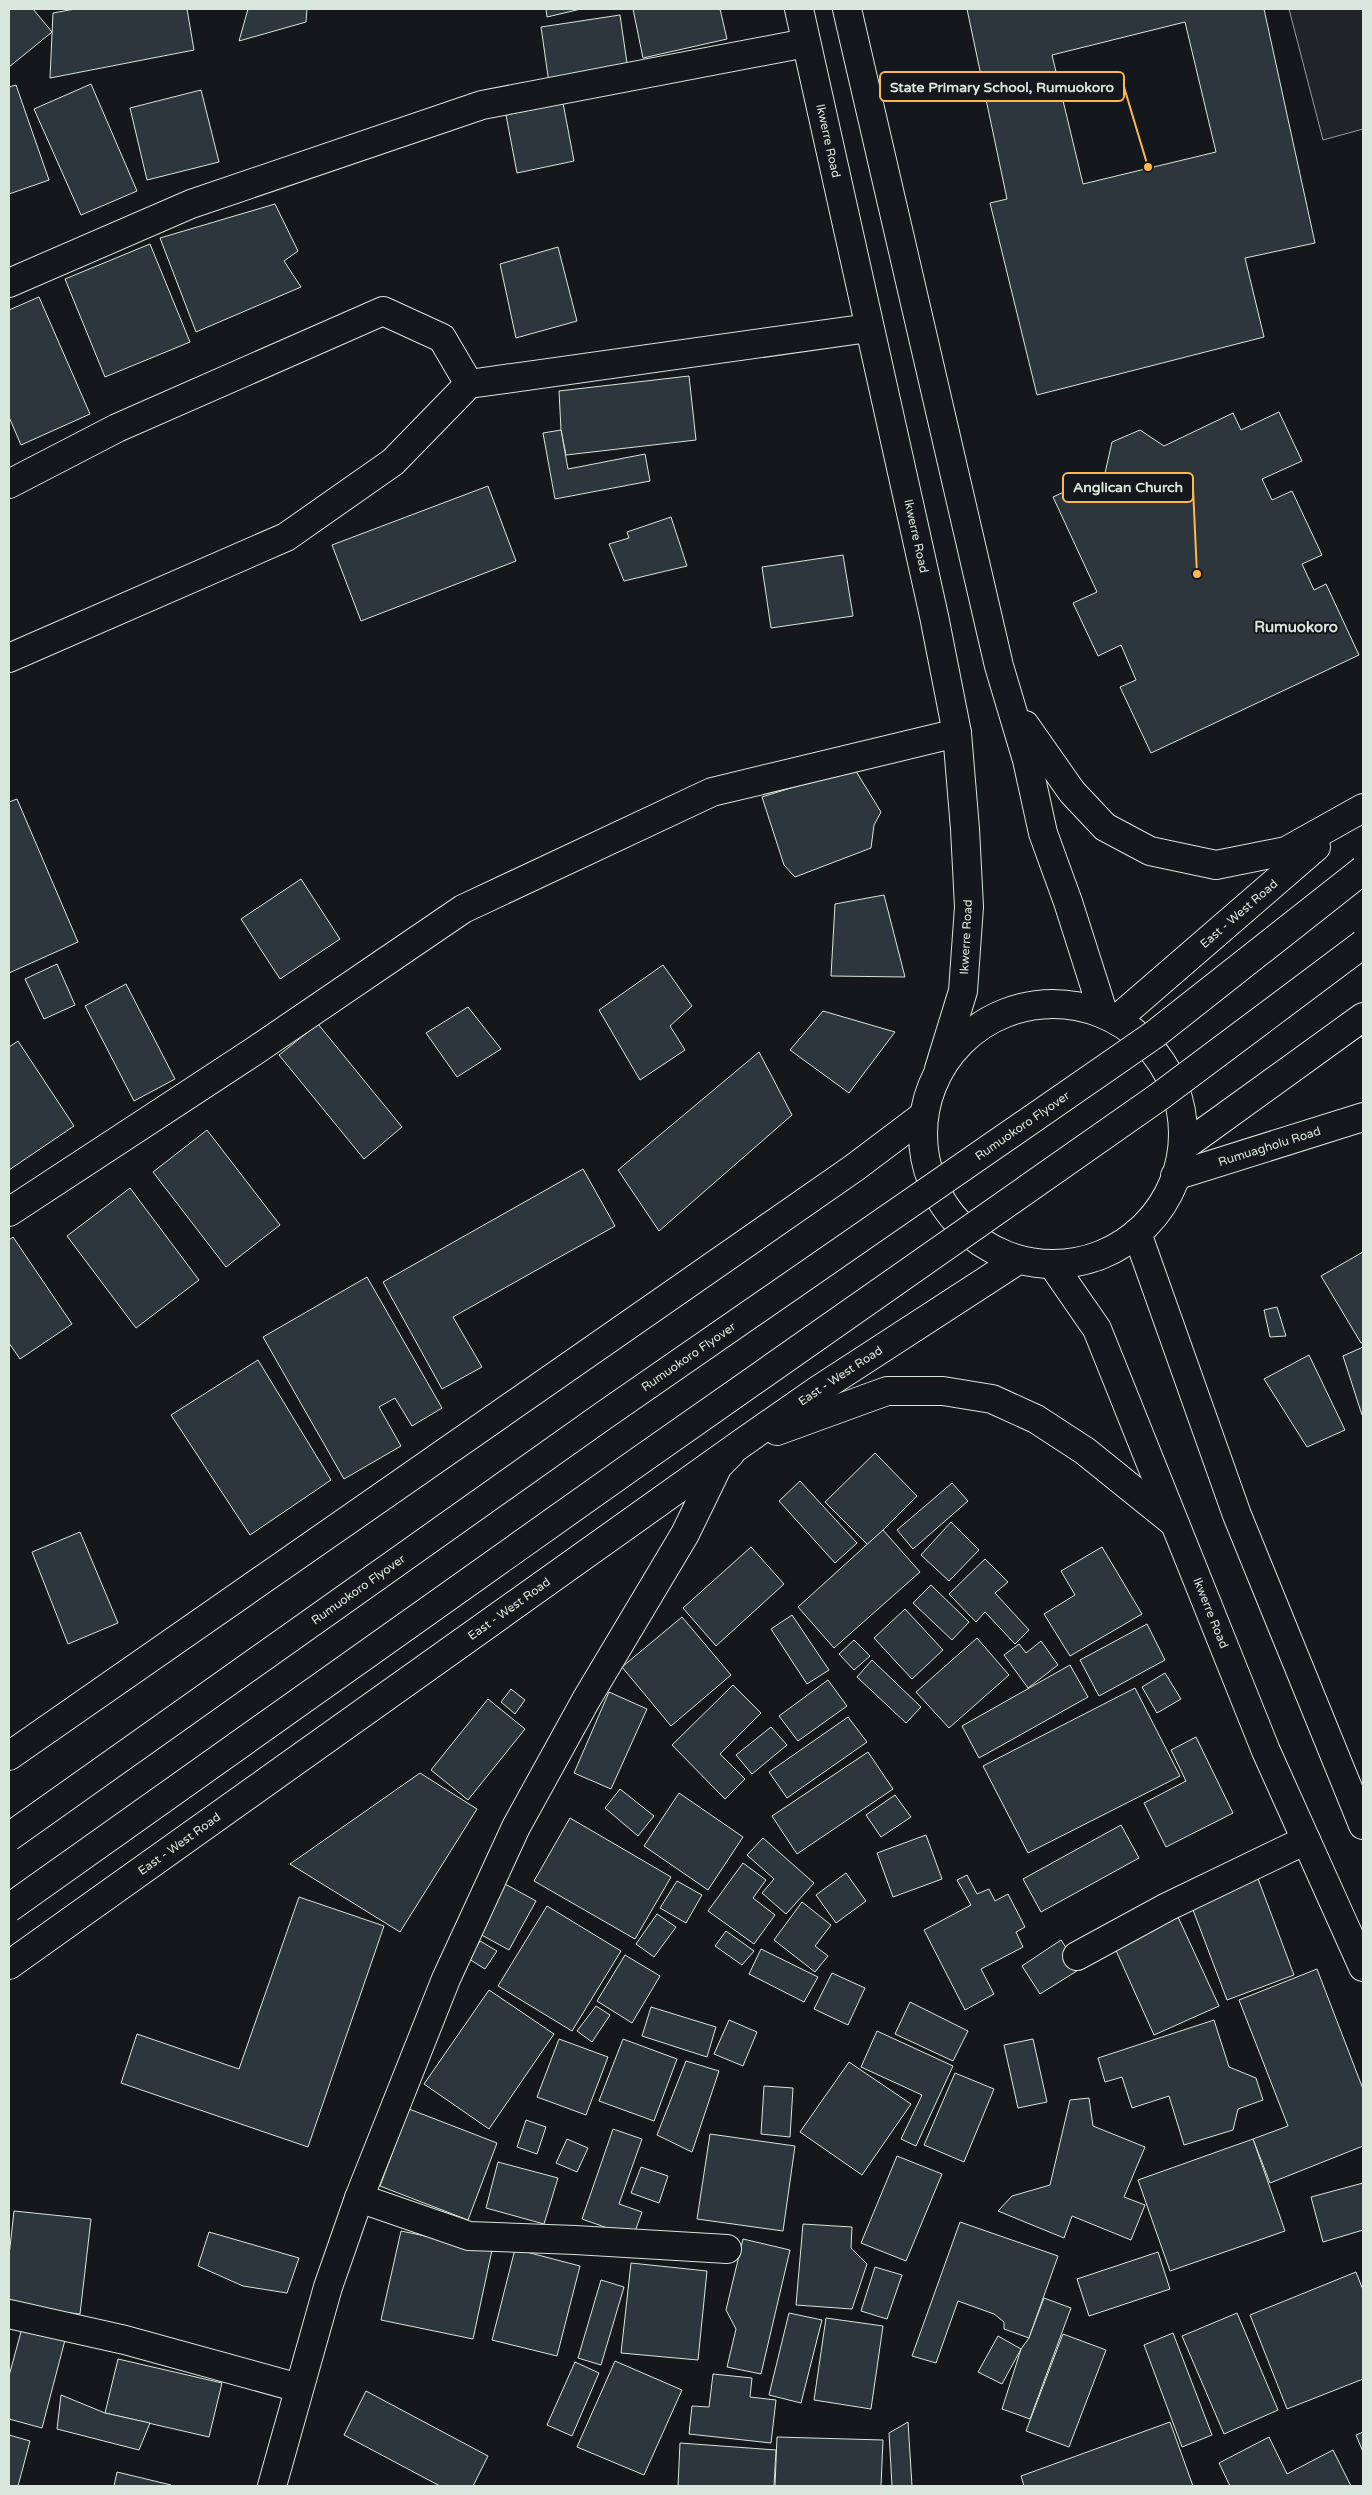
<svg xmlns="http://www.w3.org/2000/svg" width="1372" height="2495" font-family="'Varela Round',sans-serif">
<rect width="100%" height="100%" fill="#14181c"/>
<!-- grass -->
<polygon fill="#202428" stroke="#939e99" points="1289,9 1363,9 1363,129 1323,140"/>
<!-- building -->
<g fill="#2c363c" stroke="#d8e6dc" fill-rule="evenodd">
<polygon points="9,9 33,9 52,32 9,67"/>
<polygon points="75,9 187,9 194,50 50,78 53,13"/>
<polygon points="248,9 307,9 306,22 239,41"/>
<polygon points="546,9 581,9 547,17"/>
<polygon points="633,9 720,9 727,39 643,58"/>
<path d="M967,9H1264L1315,243L1245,258L1264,337L1037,395L990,203L1007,199ZM1185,22L1216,152L1083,184L1052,55Z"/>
<polygon points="620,15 628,70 549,83 541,27"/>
<polygon points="91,84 137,191 81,215 34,109"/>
<polygon points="16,85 49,180 9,194 9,87"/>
<polygon points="201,90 219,162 147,180 130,108"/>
<polygon points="563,103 574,161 517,173 506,115"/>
<polygon points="275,204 298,251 284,261 301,287 196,332 160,238"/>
<polygon points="150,244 190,342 105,377 65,279"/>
<polygon points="558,247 577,321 516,338 500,264"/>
<polygon points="39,297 90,414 21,445 9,417 9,310"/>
<polygon points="689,376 696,440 566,455 561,430 559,391"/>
<polygon points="1279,412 1302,461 1262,479 1272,500 1292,491 1322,555 1302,564 1314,590 1326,584 1359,655 1151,753 1120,687 1136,680 1121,645 1098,656 1073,603 1097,592 1053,497 1105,473 1112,442 1140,430 1164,446 1233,413 1241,430"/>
<polygon points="561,430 568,469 645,454 650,481 555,499 543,433"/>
<polygon points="488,486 516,561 361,621 332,545"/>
<polygon points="671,517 687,566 624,581 609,544 629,538 627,532"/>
<polygon points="843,555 853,616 771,628 762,567"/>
<polygon points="854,768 881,812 874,825 871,848 795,877 784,865 762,797"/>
<polygon points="17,799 78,942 9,973 9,802"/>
<polygon points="301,879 340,939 280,979 241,919"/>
<polygon points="884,895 905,977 831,976 835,904"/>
<polygon points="57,964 75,1005 44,1019 25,979"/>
<polygon points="663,965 692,1006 670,1026 685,1050 640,1080 599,1010"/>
<polygon points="126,984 175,1079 134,1101 85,1006"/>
<polygon points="468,1007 501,1049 457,1077 426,1033"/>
<polygon points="823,1011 895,1032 849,1093 790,1050"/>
<polygon points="318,1024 402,1127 364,1159 279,1055"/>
<polygon points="18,1041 74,1126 9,1170 9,1047"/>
<polygon points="759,1052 792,1115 659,1231 618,1170"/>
<polygon points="207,1130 280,1225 226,1267 153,1172"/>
<polygon points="583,1169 615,1226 453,1317 482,1367 442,1389 383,1282"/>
<polygon points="130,1188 199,1280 136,1328 67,1236"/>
<polygon points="13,1237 72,1324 20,1359 9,1343 9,1240"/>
<polygon points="1363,1252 1363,1342 1361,1343 1321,1276"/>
<polygon points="367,1277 442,1408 412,1426 395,1398 379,1407 401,1446 344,1479 263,1337"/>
<polygon points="1277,1307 1286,1336 1270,1337 1264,1310"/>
<polygon points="1363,1347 1363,1415 1362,1415 1343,1356"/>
<polygon points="1309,1355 1345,1430 1307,1447 1264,1379"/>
<polygon points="258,1360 331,1480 250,1535 171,1415"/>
<polygon points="875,1453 917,1496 868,1545 825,1502"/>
<polygon points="800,1481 857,1543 835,1563 779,1501"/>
<polygon points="952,1483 968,1501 913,1549 897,1530"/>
<polygon points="951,1522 979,1550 949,1581 921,1555"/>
<polygon points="883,1530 920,1572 834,1648 798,1607"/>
<polygon points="80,1532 118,1623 68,1644 32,1552"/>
<polygon points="751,1547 784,1584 716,1646 683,1608"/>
<polygon points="1102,1547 1142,1614 1070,1656 1044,1614 1075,1595 1061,1571"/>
<polygon points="985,1559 1008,1582 995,1593 1029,1630 1015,1644 985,1612 976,1622 949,1594"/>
<polygon points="931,1585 969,1622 952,1640 913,1603"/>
<polygon points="905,1609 943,1650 912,1679 874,1638"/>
<polygon points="792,1615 829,1670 807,1684 771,1629"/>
<polygon points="682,1617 731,1675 671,1726 622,1667"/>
<polygon points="1147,1624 1165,1660 1099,1696 1080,1660"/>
<polygon points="977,1638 1009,1675 949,1728 916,1692"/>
<polygon points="854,1640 870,1656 854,1670 839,1654"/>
<polygon points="1041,1641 1058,1665 1028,1688 1004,1655 1019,1644 1026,1653"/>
<polygon points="872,1660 921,1707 906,1723 857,1677"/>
<polygon points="1070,1665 1088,1697 979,1758 962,1726"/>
<polygon points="1165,1673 1181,1699 1157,1713 1142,1687"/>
<polygon points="828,1680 847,1706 798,1741 779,1716"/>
<polygon points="733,1685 761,1713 720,1754 745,1779 725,1799 672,1745"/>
<polygon points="1135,1688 1180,1776 1028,1853 983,1766"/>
<polygon points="511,1689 525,1700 515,1714 501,1702"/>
<polygon points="609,1692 647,1709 611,1789 574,1773"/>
<polygon points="488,1699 525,1729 468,1800 431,1770"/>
<polygon points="848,1717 867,1742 787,1798 769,1772"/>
<polygon points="771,1727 787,1745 752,1774 736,1755"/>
<polygon points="1196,1737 1233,1813 1166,1847 1144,1803 1186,1781 1171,1750"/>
<polygon points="868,1752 893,1789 797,1854 772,1816"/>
<polygon points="420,1773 477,1809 400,1932 290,1864"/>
<polygon points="620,1789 654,1816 638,1836 605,1808"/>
<polygon points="679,1793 743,1837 708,1890 644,1846"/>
<polygon points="895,1795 911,1817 881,1837 866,1815"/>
<polygon points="570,1818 671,1877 635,1939 534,1881"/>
<polygon points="1121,1825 1139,1858 1041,1912 1023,1879"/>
<polygon points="926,1835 942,1879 893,1897 877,1853"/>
<polygon points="763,1838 814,1883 786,1914 762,1893 774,1879 747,1855"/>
<polygon points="743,1863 766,1880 753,1898 775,1915 754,1944 708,1911"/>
<polygon points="846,1873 866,1901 836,1923 816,1895"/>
<polygon points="967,1875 977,1894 989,1889 995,1901 1008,1894 1025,1927 1016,1932 1023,1947 981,1969 994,1994 965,2010 924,1930 971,1905 957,1880"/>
<polygon points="1257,1876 1294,1975 1227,2000 1190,1902"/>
<polygon points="677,1881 702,1895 686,1923 660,1908"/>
<polygon points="505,1884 536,1901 509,1950 478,1933"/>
<polygon points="299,1897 384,1926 308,2147 121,2083 137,2034 239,2069"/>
<polygon points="802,1902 831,1925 815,1946 828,1956 815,1972 774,1940"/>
<polygon points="547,1906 621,1951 572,2031 498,1986"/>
<polygon points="657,1914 676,1927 654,1957 636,1944"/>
<polygon points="1178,1917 1219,2006 1154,2035 1114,1946"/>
<polygon points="726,1931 754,1951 742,1965 715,1946"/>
<polygon points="1061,1940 1080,1969 1040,1994 1022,1966"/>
<polygon points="480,1941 497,1951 485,1969 469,1959"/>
<polygon points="761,1949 818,1977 804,2002 749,1974"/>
<polygon points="625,1955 660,1976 632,2023 597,2001"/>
<polygon points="1317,1969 1363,2089 1363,2146 1270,2183 1253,2139 1288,2126 1239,2000"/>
<polygon points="832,1973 865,1988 848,2025 814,2009"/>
<polygon points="489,1990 554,2034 489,2129 424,2084"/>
<polygon points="910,2002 968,2031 953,2061 895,2034"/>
<polygon points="596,2006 610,2015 592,2042 577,2031"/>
<polygon points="651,2007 716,2027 707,2057 642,2036"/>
<polygon points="729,2020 757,2032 743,2066 714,2054"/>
<polygon points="1214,2020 1229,2067 1256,2078 1263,2100 1238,2109 1233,2130 1184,2145 1169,2096 1132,2108 1122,2077 1105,2082 1098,2058"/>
<polygon points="877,2031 953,2066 916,2146 901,2139 922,2095 861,2067"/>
<polygon points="559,2039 608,2057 586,2115 537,2097"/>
<polygon points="623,2039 677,2059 654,2121 599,2101"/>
<polygon points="1033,2039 1047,2102 1018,2108 1004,2045"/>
<polygon points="686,2061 719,2071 692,2152 657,2135"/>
<polygon points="849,2062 911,2104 862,2175 800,2132"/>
<polygon points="955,2073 994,2089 964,2162 924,2145"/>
<polygon points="764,2086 793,2088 790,2137 761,2134"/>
<polygon points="1089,2098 1093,2126 1145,2147 1124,2197 1145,2205 1131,2240 1072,2216 1064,2238 998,2211 1012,2196 1050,2185 1070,2100"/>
<polygon points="409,2109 497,2143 468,2220 380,2186"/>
<polygon points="526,2120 546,2127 537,2154 517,2147"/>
<polygon points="613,2129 642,2139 619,2204 642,2212 633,2237 582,2219"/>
<polygon points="710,2134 795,2146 783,2231 697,2219"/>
<polygon points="567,2139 588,2148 577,2172 556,2163"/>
<polygon points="1253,2139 1285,2231 1170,2271 1138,2180"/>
<polygon points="897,2156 942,2174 906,2261 861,2243"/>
<polygon points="498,2162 558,2178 544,2224 486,2208"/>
<polygon points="641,2167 668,2176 659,2203 631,2193"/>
<polygon points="1363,2183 1363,2230 1323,2242 1311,2197"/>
<polygon points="14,2211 91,2219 80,2314 9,2306 9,2256"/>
<polygon points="960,2222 1058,2256 1029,2338 1004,2329 1004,2322 994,2314 958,2301 936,2363 912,2356"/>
<polygon points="803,2224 852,2227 851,2248 867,2264 852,2309 796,2305"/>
<polygon points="401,2231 492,2250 473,2339 381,2320"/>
<polygon points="209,2232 299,2258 287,2293 243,2286 198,2266"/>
<polygon points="743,2239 790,2250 761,2374 727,2367 736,2329 726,2310"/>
<polygon points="515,2249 580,2266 557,2356 492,2340"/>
<polygon points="1158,2252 1170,2289 1089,2316 1077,2279"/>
<polygon points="631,2263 707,2271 698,2360 621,2353"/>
<polygon points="875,2267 902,2275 887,2319 861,2311"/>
<polygon points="1356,2272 1363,2290 1363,2379 1287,2409 1250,2315"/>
<polygon points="601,2280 624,2287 601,2365 578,2358"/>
<polygon points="1044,2298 1071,2308 1030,2419 1002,2409 1021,2349 1029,2338"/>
<polygon points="789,2313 822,2320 801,2403 769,2395"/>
<polygon points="1237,2313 1278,2410 1224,2434 1182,2336"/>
<polygon points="826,2318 883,2326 871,2409 814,2400"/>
<polygon points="22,2328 65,2340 42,2428 9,2419 9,2376"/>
<polygon points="1173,2333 1212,2435 1182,2447 1144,2345"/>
<polygon points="1063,2334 1106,2350 1069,2447 1026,2431"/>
<polygon points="998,2336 1021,2349 1002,2384 978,2372"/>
<polygon points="118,2359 222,2383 209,2437 105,2413"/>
<polygon points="615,2361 682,2390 644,2475 577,2447"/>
<polygon points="575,2362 599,2373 572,2436 547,2425"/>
<polygon points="713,2374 752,2378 750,2397 776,2400 771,2443 689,2434 692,2406 709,2407"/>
<polygon points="366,2391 488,2456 473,2486 440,2486 344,2435"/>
<polygon points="61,2395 105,2413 150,2423 139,2450 57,2429"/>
<polygon points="908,2422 912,2486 892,2486 889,2433"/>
<polygon points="1170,2422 1193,2486 1024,2486 1021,2476"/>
<polygon points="1363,2432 1363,2452 1356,2435"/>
<polygon points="9,2435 30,2441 18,2486 9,2486"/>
<polygon points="777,2437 883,2440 881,2486 775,2486"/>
<polygon points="1269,2437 1287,2474 1333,2450 1351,2486 1230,2486 1219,2463"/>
<polygon points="680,2443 776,2450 774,2486 678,2486"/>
<polygon points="117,2472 171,2485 170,2486 114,2486"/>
</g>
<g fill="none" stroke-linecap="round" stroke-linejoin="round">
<!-- street casing -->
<g stroke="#d8e6dc" stroke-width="30">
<g id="street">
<polyline points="9,283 191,204 482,105 806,43"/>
<polyline points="9,484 117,428 383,311 442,338 469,384"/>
<polyline points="9,658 286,537 393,462 469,384 869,328"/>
<path id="s1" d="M1175,1176L1363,1117"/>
<polyline points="9,1212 253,1052 463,909 712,792 957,733"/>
<polyline points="1077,1956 1167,1907 1306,1840"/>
<polyline points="359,2198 469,2236 575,2240 727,2249"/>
<polyline points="9,2314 125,2340 299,2388"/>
<polyline points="272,2486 328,2287 359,2198 446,1979 516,1827 586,1700 685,1534 718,1466 730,1454"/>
</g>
</g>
<!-- primary casing -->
<g stroke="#d8e6dc" stroke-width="30">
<g id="primary">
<path id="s2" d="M799,9L934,616L957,733L965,829L969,907L963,991L939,1069"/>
<polyline points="847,9 999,666 1027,760 1043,833 1068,902 1103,1012"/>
<polyline points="1025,725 1072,792 1105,827 1150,851 1216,865 1286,851 1363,808"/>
<circle cx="1053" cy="1134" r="130"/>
<path id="s3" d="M1117,1019L1316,847"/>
<polyline points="1183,1147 1363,1017"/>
<polyline points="1137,1233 1237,1515 1363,1825"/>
<path id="s4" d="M1052,1264L1097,1329L1266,1751L1363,1967"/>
<polyline points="777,1431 887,1391 943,1391 992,1399 1036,1419 1085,1451 1173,1522"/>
<polyline points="9,1756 854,1168 923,1116"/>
<path id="s5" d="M9,1965L742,1443L818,1390L1015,1262"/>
</g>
</g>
<!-- street -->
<use href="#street" stroke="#14181c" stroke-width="28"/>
<!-- primary -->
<use href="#primary" stroke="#14181c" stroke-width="28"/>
<!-- primary-bridge casing -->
<g stroke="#d8e6dc" stroke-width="30" stroke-linecap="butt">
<g id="primary-bridge">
<path id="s6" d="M9,1837L603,1416L1155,1034L1363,870"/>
<polyline points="9,1908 632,1466 1160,1096 1363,944"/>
</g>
</g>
<!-- primary-bridge -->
<use href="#primary-bridge" stroke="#14181c" stroke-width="28"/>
</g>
<g text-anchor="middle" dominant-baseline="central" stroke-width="4" stroke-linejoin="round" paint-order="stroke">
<!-- street labels -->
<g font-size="12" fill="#d8e6dc" stroke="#14181c">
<text stroke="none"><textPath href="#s2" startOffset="135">Ikwerre Road</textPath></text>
<text stroke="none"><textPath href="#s2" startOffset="540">Ikwerre Road</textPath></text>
<text stroke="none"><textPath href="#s3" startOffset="161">East - West Road</textPath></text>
<text transform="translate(966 937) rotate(-87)">Ikwerre Road</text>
<text stroke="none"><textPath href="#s6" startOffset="1238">Rumuokoro Flyover</textPath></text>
<text stroke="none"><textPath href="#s1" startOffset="99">Rumuagholu Road</textPath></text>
<text stroke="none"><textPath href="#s6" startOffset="832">Rumuokoro Flyover</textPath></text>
<text stroke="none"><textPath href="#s5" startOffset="1019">East - West Road</textPath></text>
<text stroke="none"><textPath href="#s6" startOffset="428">Rumuokoro Flyover</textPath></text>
<text stroke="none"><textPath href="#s5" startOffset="614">East - West Road</textPath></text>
<text stroke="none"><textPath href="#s4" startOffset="385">Ikwerre Road</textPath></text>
<text stroke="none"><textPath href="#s5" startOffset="209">East - West Road</textPath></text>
</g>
<!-- quarter labels -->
<g font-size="15" font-weight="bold" fill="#d8e6dc" stroke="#14181c">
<text x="1296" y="627">Rumuokoro</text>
</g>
</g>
<!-- callouts -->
<path fill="none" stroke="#ffb74d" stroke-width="2" d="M1148 167L1124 87M1197 574L1193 488"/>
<g fill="#ffb74d" stroke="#14181c" stroke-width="2">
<circle cx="1148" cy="167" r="5"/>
<circle cx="1197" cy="574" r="5"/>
</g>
<g fill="#14181c" stroke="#ffb74d" stroke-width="2">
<rect x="880" y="72" width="244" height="29" rx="5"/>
<rect x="1063" y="473" width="130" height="29" rx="5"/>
</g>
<g font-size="14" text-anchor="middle" font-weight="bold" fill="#d8e6dc">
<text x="1002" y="92">State Primary School, Rumuokoro</text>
<text x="1128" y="492">Anglican Church</text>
</g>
<!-- border -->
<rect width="1372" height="2495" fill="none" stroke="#d8e6dc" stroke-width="20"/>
</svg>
